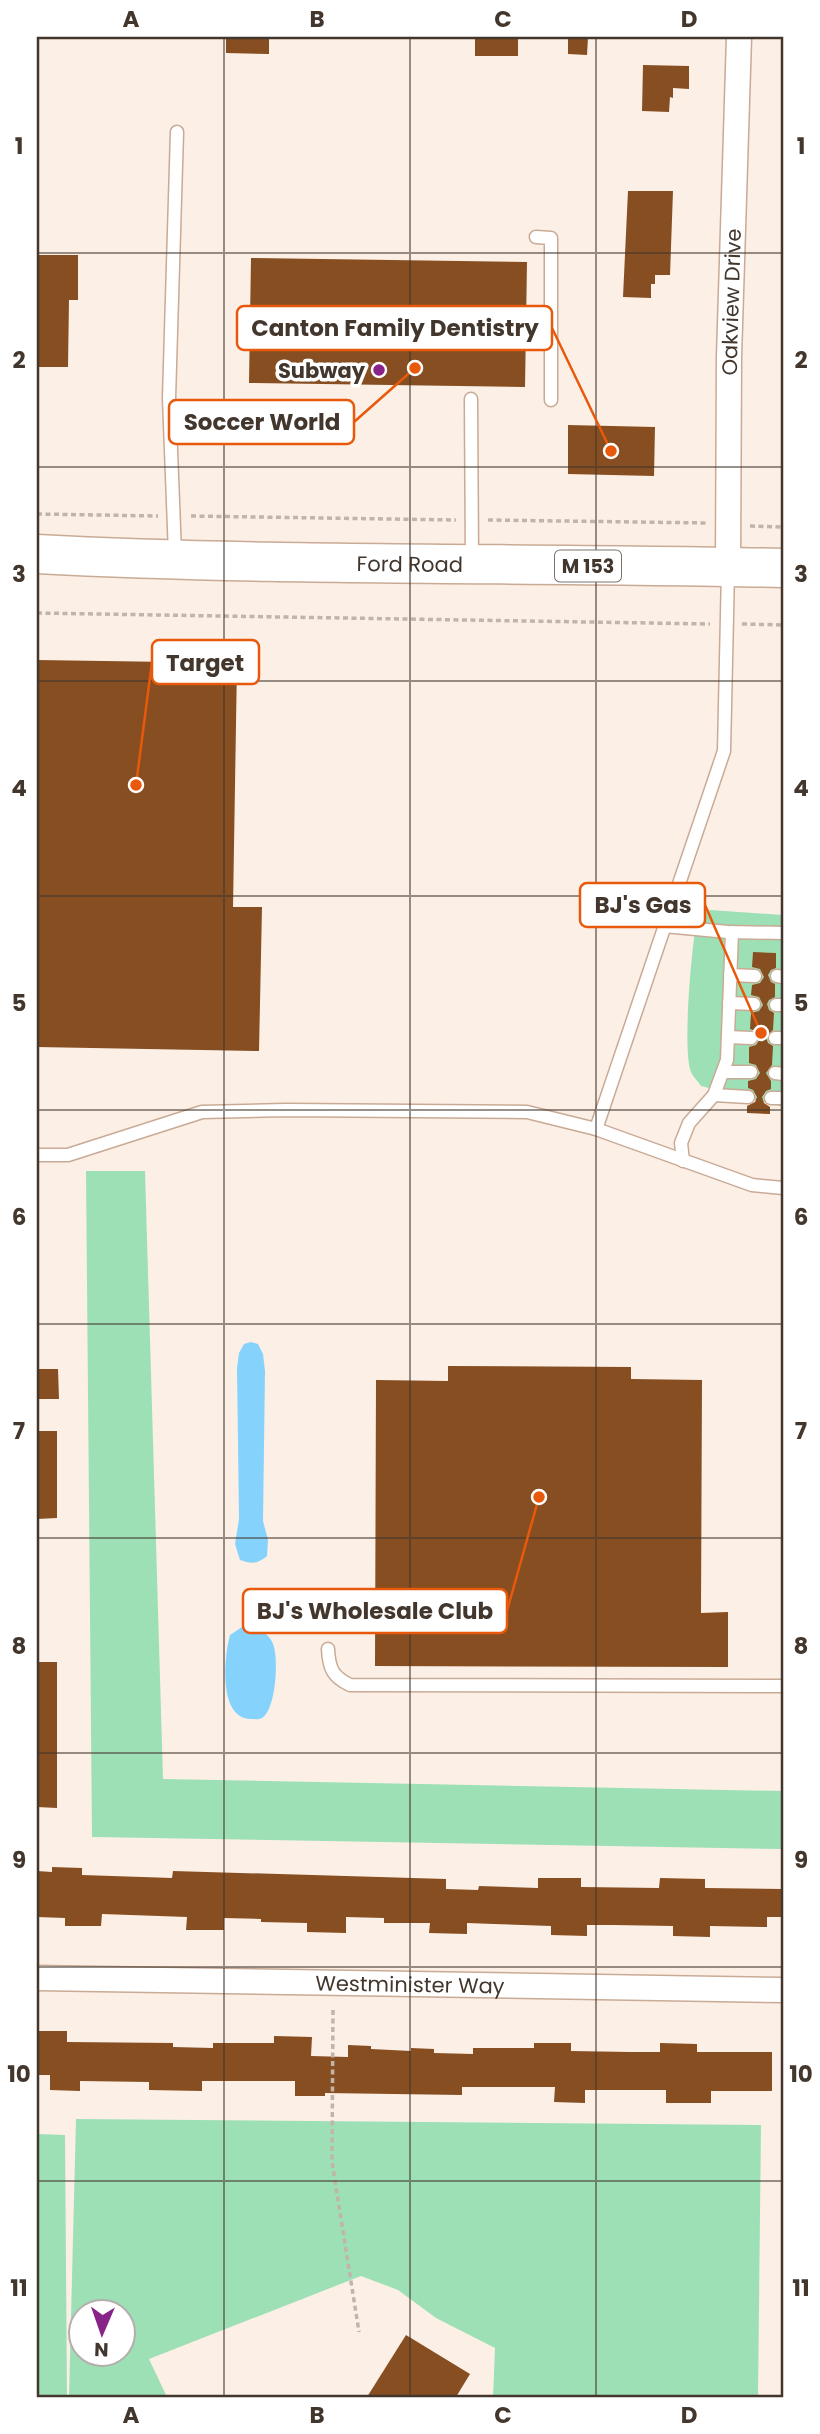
<svg xmlns="http://www.w3.org/2000/svg" width="820" height="2434" font-family="Poppins,sans-serif">
<rect width="100%" height="100%" fill="#fcefe6"/>
<!-- green -->
<g fill="#9de0b6" fill-rule="evenodd">
<path d="M710,910L783,915V1107L701,1086C698,1081 693,1077 691,1072C682,1050 692,945 697,918Z"/>
<polygon points="86,1171 145,1171 163,1779 783,1791 783,1849 92,1837"/>
<path d="M76,2119L761,2125L758,2397H493L495,2348L436,2318L398,2290L361,2276L149,2359L167,2397H69ZM80,2312H122V2354H80Z"/>
<polygon points="37,2134 65,2135 67,2397 37,2397"/>
</g>
<!-- water -->
<g fill="#85d3fc">
<path d="M251,1342L258,1344L263,1354L265,1371L263,1521L268,1540L267,1556C258,1564 251,1564 240,1560L235,1544L239,1519L237,1368L239,1353L244,1344Z"/>
<path d="M242,1627C255,1628 268,1631 273,1644C279,1658 276,1710 262,1718C258,1720 255,1719 251,1719C218,1719 224,1657 230,1635Z"/>
</g>
<!-- building -->
<g fill="#864e21">
<polygon points="226,37 269,37 269,54 226,53"/>
<rect x="475" y="37" width="43" height="19"/>
<polygon points="568,37 588,37 587,55 568,54"/>
<polygon points="643,65 689,66 689,89 673,88 673,98 670,97 669,112 642,111"/>
<polygon points="628,191 673,191 670,275 655,275 655,284 651,284 651,298 623,297"/>
<polygon points="37,255 78,255 78,300 69,300 68,367 37,367"/>
<polygon points="251,258 527,262 525,387 249,383"/>
<polygon points="568,425 655,427 654,476 568,474"/>
<polygon points="37,660 237,663 233,907 262,907 259,1051 37,1047"/>
<polygon points="753,952 776,953 776,968 771,970 768,975 771,982 775,984 775,997 769,1000 767,1004 769,1010 774,1013 773,1030 766,1037 768,1043 773,1046 772,1065 766,1073 771,1081 771,1089 766,1091 762,1097 764,1103 770,1107 770,1114 747,1113 747,1106 755,1102 757,1097 753,1090 748,1088 748,1081 756,1079 760,1073 756,1065 749,1063 749,1047 756,1045 760,1039 756,1031 750,1029 751,1013 759,1011 763,1005 759,997 751,995 752,985 760,983 764,977 760,969 752,967"/>
<polygon points="448,1366 631,1367 631,1379 702,1380 701,1613 728,1612 728,1667 375,1666 376,1380 448,1381"/>
<polygon points="37,1369 58,1369 59,1399 37,1399"/>
<polygon points="37,1431 57,1431 57,1518 37,1519"/>
<polygon points="37,1662 57,1662 57,1808 37,1807"/>
<polygon points="52,1867 82,1868 82,1875 172,1878 173,1871 446,1879 446,1889 478,1890 479,1886 538,1888 538,1878 581,1878 581,1887 659,1888 660,1878 705,1879 705,1888 783,1889 783,1917 767,1917 767,1927 710,1926 710,1937 673,1936 673,1926 613,1925 587,1925 587,1936 551,1935 551,1926 494,1924 467,1923 467,1934 429,1933 430,1923 384,1923 384,1918 346,1917 346,1933 307,1932 307,1923 261,1922 261,1919 224,1918 224,1930 186,1930 187,1917 102,1914 101,1926 65,1926 65,1918 37,1917 37,1871 52,1872"/>
<polygon points="37,2031 67,2031 67,2042 173,2043 173,2047 213,2048 213,2043 274,2043 274,2036 312,2037 311,2056 348,2057 348,2045 371,2046 371,2049 411,2051 411,2048 434,2049 434,2053 473,2054 473,2048 534,2048 534,2043 571,2043 571,2051 630,2052 660,2052 660,2043 697,2044 697,2052 772,2052 772,2091 711,2091 711,2103 666,2103 666,2090 585,2090 585,2103 554,2102 555,2087 462,2087 462,2095 325,2093 325,2096 295,2096 295,2081 202,2081 202,2091 149,2090 149,2082 80,2081 80,2091 50,2090 50,2075 37,2075"/>
<polygon points="406,2335 470,2374 456,2397 367,2397"/>
</g>
<g fill="none" stroke-linecap="round" stroke-linejoin="round">
<!-- service casing -->
<g stroke="#c9aa95" stroke-width="15">
<g id="service">
<polyline points="536,237 551,238 551,400"/>
<polyline points="471,399 472,562"/>
<polyline points="175,554 169,398 177,132"/>
<polyline points="664,926 728,932 783,933"/>
<polyline points="730,975 755,976"/>
<polyline points="777,976 783,977"/>
<polyline points="729,1003 754,1004"/>
<polyline points="776,1005 783,1005"/>
<polyline points="728,1037 751,1038"/>
<polyline points="775,1038 783,1038"/>
<polyline points="724,1072 751,1072"/>
<polyline points="775,1073 783,1074"/>
<polyline points="714,1095 748,1097"/>
<polyline points="771,1098 783,1098"/>
<polyline points="596,1129 752,1185 783,1188"/>
<polyline points="37,1155 68,1155 202,1112 286,1110 527,1112 596,1129 724,751 728,570"/>
<polyline points="683,1161 681,1143 689,1123 714,1095 727,1060 732,932"/>
<path d="M328,1649C329,1669 333,1677 350,1685L783,1686"/>
</g>
</g>
<!-- minor casing -->
<g stroke="#c9aa95" stroke-width="27">
<g id="minor">
<path id="s1" d="M728,566L729,357L739,37"/>
<path id="s2" d="M37,1978L783,1990"/>
</g>
</g>
<!-- primary casing -->
<g stroke="#c9aa95" stroke-width="41">
<g id="primary">
<path id="s3" d="M37,554C285,567 534,562 783,568"/>
</g>
</g>
<!-- path -->
<g stroke="#c1b4ab" stroke-width="3.5" stroke-dasharray="5 3.5" stroke-linecap="butt">
<polyline points="37,514 158,516"/>
<polyline points="191,516 456,520"/>
<polyline points="488,520 708,523"/>
<polyline points="750,526 783,527"/>
<polyline points="37,613 710,624"/>
<polyline points="742,624 783,625"/>
<polyline points="333,2010 332,2162 359,2332"/>
</g>
<!-- service -->
<use href="#service" stroke="#fff" stroke-width="12"/>
<!-- minor -->
<use href="#minor" stroke="#fff" stroke-width="24"/>
<!-- primary -->
<use href="#primary" stroke="#fff" stroke-width="38"/>
</g>
<!-- grid -->
<path fill="none" stroke="#42362d" stroke-width="2" stroke-opacity="0.55" d="M224,37V2397M410,37V2397M596,37V2397M37,253H783M37,467H783M37,681H783M37,896H783M37,1110H783M37,1324H783M37,1538H783M37,1753H783M37,1967H783M37,2181H783"/>
<!-- markers -->
<circle fill="#88238a" stroke="#fff" stroke-width="2.5" cx="379" cy="370" r="7"/>
<g text-anchor="middle" dominant-baseline="central" stroke-width="7" stroke-linejoin="round" paint-order="stroke">
<!-- shield labels -->
<rect fill="#fff" stroke="#7b726c" stroke-width="2" x="555" y="550.5" width="66" height="31" rx="5"/>
<g font-size="19" font-weight="bold" fill="#42362d">
<text x="588" y="566">M 153</text>
</g>
<!-- street labels -->
<g font-size="21" fill="#42362d" stroke="#fff">
<text stroke="none"><textPath href="#s1" startOffset="264">Oakview Drive</textPath></text>
<text stroke="none"><textPath href="#s3" startOffset="373">Ford Road</textPath></text>
<text stroke="none"><textPath href="#s2" startOffset="373">Westminister Way</textPath></text>
</g>
<!-- poi labels -->
<g font-size="21" font-weight="bold" fill="#42362d" stroke="#fff" text-anchor="end">
<text x="365" y="370">Subway</text>
</g>
</g>
<!-- callouts -->
<path fill="none" stroke="#e8590c" stroke-width="2.5" d="M611 451L552 328M415 368L354 422M136 785L152 662M761 1033L705 905M539 1497L507 1611"/>
<g fill="#e8590c" stroke="#fff" stroke-width="2.5">
<circle cx="611" cy="451" r="7"/>
<circle cx="415" cy="368" r="7"/>
<circle cx="136" cy="785" r="7"/>
<circle cx="761" cy="1033" r="7"/>
<circle cx="539" cy="1497" r="7"/>
</g>
<g fill="#fff" stroke="#e8590c" stroke-width="2.5">
<rect x="237" y="306" width="315" height="44" rx="7"/>
<rect x="169" y="400" width="185" height="44" rx="7"/>
<rect x="152" y="640" width="107" height="44" rx="7"/>
<rect x="580" y="883" width="125" height="44" rx="7"/>
<rect x="243" y="1589" width="264" height="44" rx="7"/>
</g>
<g font-size="23" text-anchor="middle" font-weight="bold" fill="#42362d">
<text x="395" y="336">Canton Family Dentistry</text>
<text x="262" y="430">Soccer World</text>
<text x="205" y="671">Target</text>
<text x="643" y="913">BJ's Gas</text>
<text x="375" y="1619">BJ's Wholesale Club</text>
</g>
<!-- border -->
<rect width="820" height="2434" fill="none" stroke="#ffffff" stroke-width="77"/>
<!-- north arrow -->
<g transform="translate(102 2333) rotate(182)"><circle r="33" fill="#ffffff" stroke="#b3afab" stroke-width="2"/>
<path d="M0-5L12 26L0 18L-12 26Z" fill="#88238a"/>
<text y="-10" font-size="19" font-weight="bold" text-anchor="middle" fill="#42362d">N</text>
</g>
<rect x="38" y="38" width="744" height="2358" fill="none" stroke="#42362d" stroke-width="2.5"/>
<g font-size="23" text-anchor="middle" font-weight="bold" fill="#42362d">
<text x="131" y="27">A</text>
<text x="317" y="27">B</text>
<text x="503" y="27">C</text>
<text x="689" y="27">D</text>
<text x="19" y="154">1</text>
<text x="801" y="154">1</text>
<text x="19" y="368">2</text>
<text x="801" y="368">2</text>
<text x="19" y="582">3</text>
<text x="801" y="582">3</text>
<text x="19" y="796">4</text>
<text x="801" y="796">4</text>
<text x="19" y="1011">5</text>
<text x="801" y="1011">5</text>
<text x="19" y="1225">6</text>
<text x="801" y="1225">6</text>
<text x="19" y="1439">7</text>
<text x="801" y="1439">7</text>
<text x="19" y="1654">8</text>
<text x="801" y="1654">8</text>
<text x="19" y="1868">9</text>
<text x="801" y="1868">9</text>
<text x="19" y="2082">10</text>
<text x="801" y="2082">10</text>
<text x="19" y="2296">11</text>
<text x="801" y="2296">11</text>
<text x="131" y="2423">A</text>
<text x="317" y="2423">B</text>
<text x="503" y="2423">C</text>
<text x="689" y="2423">D</text>
</g>
</svg>
